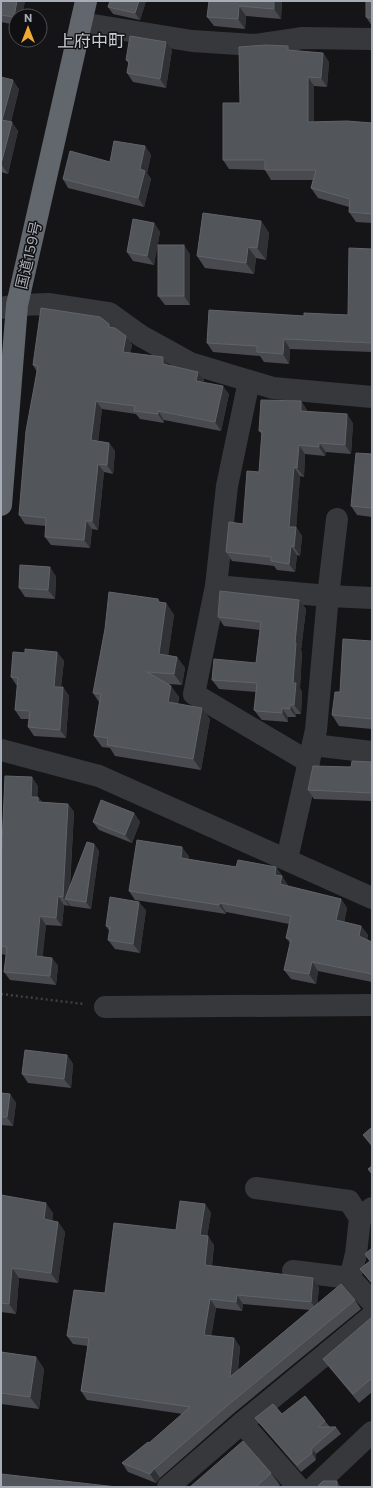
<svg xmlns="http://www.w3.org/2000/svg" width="373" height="1488" font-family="Commissioner,'Noto Sans JP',sans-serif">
<rect width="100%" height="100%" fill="#151517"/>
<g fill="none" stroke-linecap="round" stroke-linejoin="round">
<!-- path -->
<polyline stroke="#3c3f43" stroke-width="2.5" stroke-dasharray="2 3" stroke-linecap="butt" points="1,994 84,1004"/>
<!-- minor -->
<g stroke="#36383c" stroke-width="22">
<polyline points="81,23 192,41 254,45 303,38 372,39"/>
<polyline points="1,308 17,305 50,304 109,313 141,336 190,363 273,388 372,397"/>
<polyline points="249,381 227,486 216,586 194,694 309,762"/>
<polyline points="216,586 328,596 337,519"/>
<polyline points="313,745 372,752"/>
<polyline points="1,750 99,776 372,898"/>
<polyline points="287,859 316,730 328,596 372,598"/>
<polyline points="105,1007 372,1005"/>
<polyline points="256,1188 349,1201 360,1218 372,1208"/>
<polyline points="293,1271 350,1278 356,1254 360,1218"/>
<polyline points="350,1278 372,1302"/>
<polyline points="242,1423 298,1487"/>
<polyline points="168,1487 242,1423 372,1316"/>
<polyline points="314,1487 372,1432"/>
</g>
<!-- highway -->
<polyline stroke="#62666d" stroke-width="22" points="1,505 17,305 86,1"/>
</g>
<!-- wall -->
<g fill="#484a4f" fill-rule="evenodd">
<polygon points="1,1 25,2 16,16 16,25 1,22"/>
<polygon points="110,1 146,1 140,20 113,14 108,7"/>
<polygon points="209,1 282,1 281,19 246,16 245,29 214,26 207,17"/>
<polygon points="372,1 372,26 366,17"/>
<polygon points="172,50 166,88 133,82 127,73 129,64 126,60"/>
<polygon points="291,51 323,53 329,62 327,87 314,86 314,122 372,123 372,223 356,222 349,212 349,207 318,198 311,188 313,180 271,180 265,170 229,169 223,160 240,103"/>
<polygon points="1,77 19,89 11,122 18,131 8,174 1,172"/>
<polygon points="145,146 151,155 147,173 151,179 144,207 68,188 63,179 110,162"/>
<polygon points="261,221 269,233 266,260 256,258 254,274 205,268 197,256"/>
<polygon points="154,223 160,232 154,265 133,261 127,252"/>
<polygon points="372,249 372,352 290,349 289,364 264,362 260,356 213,352 207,343 304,316 348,315"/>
<polygon points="190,254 190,305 165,305 158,296"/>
<polygon points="109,324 111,328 126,336 132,345 130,353 169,365 198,372 204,380 203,382 229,394 221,431 164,420 164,423 140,419 136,414 102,409 98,441 109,443 115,451 113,474 104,472 98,530 92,529 90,548 51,545 45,537 46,526 25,524 19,515 37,372 33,365"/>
<polygon points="301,401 307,410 307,411 353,423 351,454 326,452 325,456 305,454 304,477 300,476 296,527 302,536 300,556 297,555 295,572 277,570 274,566 232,561 226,552 243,524 259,472 262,434 259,431"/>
<polygon points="372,454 372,517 357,515 351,506"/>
<polygon points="56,576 55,599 25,597 19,588"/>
<polygon points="158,599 161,603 166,603 174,615 168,655 177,657 185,668 182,685 169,684 179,697 178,704 210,719 201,770 115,756 110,748 102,747 94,736 99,702 93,693"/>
<polygon points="299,600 306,609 301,650 302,652 300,688 302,692 301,714 296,714 296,717 288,717 288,722 262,720 261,719 254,710 256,692 219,689 212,680 256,663 260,630 224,626 218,617"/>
<polygon points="372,641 372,729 339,726 332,715 340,692"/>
<polygon points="57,652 64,661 61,687 63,687 69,696 66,738 34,736 28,727 29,719 21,719 15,710 17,686 11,677"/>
<polygon points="372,763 372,801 314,799 308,790 351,767"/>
<polygon points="38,786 37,797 38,797 42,802 68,804 74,812 70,887 94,844 99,851 91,909 70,906 69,904 69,906 64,905 62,926 46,925 42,957 52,958 58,966 56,985 10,980 4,972 6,955 1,954 1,866"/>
<polygon points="134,813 140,822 132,843 99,830 93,822"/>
<polygon points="189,856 188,859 236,867 276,867 283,877 283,878 288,886 341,899 347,908 344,922 361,926 368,935 367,940 372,942 372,982 318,971 316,984 291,979 284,970 290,943 286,938 289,924 226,912 226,914 135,900 129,891"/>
<polygon points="146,910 140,953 115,949 108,940 110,932 106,926"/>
<polygon points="67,1055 73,1064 71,1088 28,1083 22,1074"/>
<polygon points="1,1093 10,1094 16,1103 13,1126 1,1125"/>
<polygon points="372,1127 372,1147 363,1135"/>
<polygon points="1,1195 53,1213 52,1221 58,1222 65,1232 58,1283 19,1278 16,1314 1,1312"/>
<path d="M205,1204L211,1213L207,1236L214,1245L212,1266L319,1287L317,1304L355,1300L361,1309L234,1413L160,1478L156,1483L128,1472L122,1463L149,1443L183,1414L87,1400L81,1391L88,1346L73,1344L67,1336L105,1293L176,1230ZM243,1304L310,1310L238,1370L240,1347L234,1338L211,1336L216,1308L242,1311Z"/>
<polygon points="372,1248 372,1284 360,1269 370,1261 365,1254"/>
<polygon points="372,1317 372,1392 359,1403 329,1367 323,1359"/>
<polygon points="1,1352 36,1357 44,1369 39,1409 1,1404"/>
<polygon points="282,1414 325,1421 330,1427 336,1427 341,1434 316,1454 316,1460 301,1472 260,1424 255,1418"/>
<polygon points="271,1473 280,1485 278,1487 190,1487"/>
</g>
<!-- shaded-wall -->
<g fill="#2f3134">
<polygon points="17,1 24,1 25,2 22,16 16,16 16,20 14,17"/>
<polygon points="139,1 146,1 140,20 135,13"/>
<polygon points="274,1 282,1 281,19 274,9"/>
<polygon points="239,6 246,16 245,29 238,19"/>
<polygon points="166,42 172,50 166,88 160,79"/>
<polygon points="323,53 329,62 327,87 321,78"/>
<polygon points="308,77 314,86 314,132 308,122"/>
<polygon points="13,80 19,89 9,129 2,120"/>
<polygon points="12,122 18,131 8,174 1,164"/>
<polygon points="145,146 151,155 147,173 151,179 144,207 138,198 140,169"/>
<polygon points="261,221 269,233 266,260 257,248"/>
<polygon points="154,223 160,232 154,265 147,256"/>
<polygon points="184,245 190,254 190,305 184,296"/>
<polygon points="248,247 256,258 254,274 246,263"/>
<polygon points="126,336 132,345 129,360 123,352"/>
<polygon points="284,339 290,349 289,364 283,354"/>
<polygon points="163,357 169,366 163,364"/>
<polygon points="198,372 204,380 202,389 196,381"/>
<polygon points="223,386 229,394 221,431 215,422"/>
<polygon points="96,401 102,409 97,449 91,440"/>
<polygon points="301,401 307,410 307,420 301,411"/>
<polygon points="158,411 164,420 164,423 158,414"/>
<polygon points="347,414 353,423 351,454 345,445"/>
<polygon points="109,443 115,451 113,474 107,465"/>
<polygon points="319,443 326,452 325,456 319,447"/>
<polygon points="299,445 305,454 304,477 297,468"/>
<polygon points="98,464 104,472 98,530 92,521"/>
<polygon points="294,467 300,476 296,532 296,527 302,536 300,556 294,547 289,527"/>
<polygon points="86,521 92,529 90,548 84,540"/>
<polygon points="291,546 297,555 295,572 289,564"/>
<polygon points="50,567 56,576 55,599 48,590"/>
<polygon points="158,599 165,608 166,603 174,615 167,665 159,654"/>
<polygon points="299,600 306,609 301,650 302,652 300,688 302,692 301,714 294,705 293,683 295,643"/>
<polygon points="57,652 64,661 60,696 54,687"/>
<polygon points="177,657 185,668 182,685 174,674"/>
<polygon points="171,686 179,697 176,713 168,702"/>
<polygon points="63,687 69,696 66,738 60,730"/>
<polygon points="290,705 296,714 296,717 290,709"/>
<polygon points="202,708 210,719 201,770 193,759"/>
<polygon points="282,708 288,717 288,722 282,713"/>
<polygon points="371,762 372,763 372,778 371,776"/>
<polygon points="32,777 38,786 37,805 31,797"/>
<polygon points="38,797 44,806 38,802"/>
<polygon points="68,804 74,812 69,899 65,899 69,904 69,906 63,897"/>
<polygon points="134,813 140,822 132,843 125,835"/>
<polygon points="94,844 99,851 91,909 86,902"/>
<polygon points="182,847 189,856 187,867 181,858"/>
<polygon points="276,867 288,885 287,893 275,875"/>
<polygon points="58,896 64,905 62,926 56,918"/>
<polygon points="341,899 347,908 343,929 336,920"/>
<polygon points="139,902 146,910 140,953 133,944"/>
<polygon points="220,903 226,912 226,914 219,905"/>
<polygon points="40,916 46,925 42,965 36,956"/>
<polygon points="361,926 368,935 365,946 359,936"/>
<polygon points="52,958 58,966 56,985 50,976"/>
<polygon points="312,962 318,971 316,984 309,974"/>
<polygon points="67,1055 73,1064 71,1088 64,1079"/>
<polygon points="10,1094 16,1103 13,1126 7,1117"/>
<polygon points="46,1203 53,1213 51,1229 44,1219"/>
<polygon points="205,1204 211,1213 206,1244 200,1235"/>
<polygon points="58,1222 65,1232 58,1283 51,1273"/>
<polygon points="208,1236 214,1245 211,1274 205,1265"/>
<polygon points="12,1268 19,1278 16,1314 9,1304"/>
<polygon points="313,1278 319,1287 317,1310 311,1302"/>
<polygon points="237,1295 243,1304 242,1311 236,1302"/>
<polygon points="210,1299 216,1308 210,1344 204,1335"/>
<polygon points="234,1338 240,1347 236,1385 230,1377"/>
<polygon points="36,1357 44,1369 39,1409 30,1397"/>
<polygon points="312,1448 316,1454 316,1460 312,1453"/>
<polygon points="154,1469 160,1478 156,1483 150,1474"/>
<polygon points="337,1481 341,1487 337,1487"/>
</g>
<!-- building -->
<g fill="#52555a" stroke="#606369">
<polygon points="1,1 17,1 14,17 1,15"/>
<polygon points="110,1 139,1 135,13 108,7"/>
<polygon points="209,1 274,1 274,9 239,6 238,19 207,17"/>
<polygon points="366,1 372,1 372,18 366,17"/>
<polygon points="130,36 166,42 160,79 127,73 129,61 126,60"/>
<polygon points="266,45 288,46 288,50 323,53 321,78 308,77 308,122 347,121 372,123 372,214 349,212 350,199 311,188 316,170 265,170 265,160 223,160 223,103 240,103 239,47"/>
<polygon points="1,77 13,80 2,120 12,122 1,164"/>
<polygon points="114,141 145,146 140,169 145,171 138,198 63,179 70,151 110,162"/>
<polygon points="203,213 261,221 257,248 248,247 246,263 197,256"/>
<polygon points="133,219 154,223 147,256 127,252"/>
<rect x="158" y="245" width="26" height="51"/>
<polygon points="349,248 372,249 372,343 284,339 283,354 257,352 257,346 207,343 209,310 304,316 304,313 348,315"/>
<polygon points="41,308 100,317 109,324 108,327 115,328 126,336 123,352 163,357 163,364 198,372 196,381 223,386 215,422 158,411 158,414 134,411 135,406 96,401 91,440 109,443 107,465 98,464 92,521 86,521 84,540 45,537 46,518 19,515 26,431 38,366 33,365"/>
<polygon points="261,400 301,401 301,411 347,414 345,445 319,443 319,447 299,445 297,468 294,467 289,527 296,527 294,547 291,546 289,564 271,561 271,557 226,552 229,522 243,524 247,471 259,472 262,431 259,431"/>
<polygon points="356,453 372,454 372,508 351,506"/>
<polygon points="20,565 50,567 48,590 19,588"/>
<polygon points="220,591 299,600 295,643 296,643 293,683 296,683 294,705 290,705 290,709 282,708 282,713 256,711 254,710 257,683 212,680 214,659 256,663 261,622 218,617"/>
<polygon points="109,592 158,599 158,602 166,603 159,654 177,657 174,674 147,672 171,686 168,702 202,708 193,759 107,745 108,738 94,736 101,694 93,693 105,629"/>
<polygon points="343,639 372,641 372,719 332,715 335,692 340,692"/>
<polygon points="25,649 57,652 54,687 63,687 60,730 28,727 30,711 15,710 18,678 11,677 13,652 25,653"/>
<polygon points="352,761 371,762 371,776 372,776 372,793 308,790 313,766 351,767"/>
<polygon points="5,776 32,777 31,797 38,797 38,802 68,804 63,897 58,896 56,918 40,916 36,956 52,958 50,976 4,972 7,947 1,946 1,866"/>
<polygon points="101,800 134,813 125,835 93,822"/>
<polygon points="137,840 182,847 181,858 236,867 238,860 276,867 275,875 282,876 280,884 341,899 336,920 361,926 359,936 372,942 372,974 312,962 309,974 284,970 291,939 286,938 291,916 220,903 219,905 129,891"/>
<polygon points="87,842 94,844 86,902 65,899"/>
<polygon points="110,897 139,902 133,944 108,940 110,927 106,926"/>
<polygon points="25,1050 67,1055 64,1079 22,1074"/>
<polygon points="1,1093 10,1094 7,1117 1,1117"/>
<polygon points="372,1127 372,1145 363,1135"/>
<polygon points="372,1166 372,1174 368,1169"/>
<polygon points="1,1195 46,1203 44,1219 58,1222 51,1273 12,1268 9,1304 1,1303"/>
<polygon points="180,1201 205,1204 200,1235 208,1236 205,1265 313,1278 311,1302 237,1295 236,1302 210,1299 204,1335 234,1338 230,1377 341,1284 355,1300 228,1405 154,1469 150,1474 122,1463 148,1442 149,1443 190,1407 81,1391 89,1338 67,1336 74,1290 105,1293 114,1223 176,1230"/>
<polygon points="372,1248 372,1283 360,1269 370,1261 365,1254"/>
<polygon points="372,1317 372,1378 353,1394 323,1359"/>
<polygon points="1,1352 36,1357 30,1397 1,1393"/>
<polygon points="305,1396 325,1421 318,1427 336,1427 312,1448 312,1453 297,1465 255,1418 273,1404 282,1414"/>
<polygon points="243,1441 271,1473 256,1487 190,1487"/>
<polygon points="1,1474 117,1487 1,1487"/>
<polygon points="323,1481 337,1481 337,1487 317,1487"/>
</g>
<g text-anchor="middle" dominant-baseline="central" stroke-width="3" stroke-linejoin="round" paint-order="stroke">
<!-- street labels -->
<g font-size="15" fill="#a7adb7" stroke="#101012">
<text transform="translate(28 255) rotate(-77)">国道159号</text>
</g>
<!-- quarter labels -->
<g font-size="17" fill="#c8ccd3" stroke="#101012">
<text x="91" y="40">上府中町</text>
</g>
</g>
<!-- border -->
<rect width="373" height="1488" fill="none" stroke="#a7adb7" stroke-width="4"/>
<!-- north arrow -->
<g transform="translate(28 28)"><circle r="19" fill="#101012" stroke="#4c4f54"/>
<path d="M0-3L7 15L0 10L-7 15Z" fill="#efa935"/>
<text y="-6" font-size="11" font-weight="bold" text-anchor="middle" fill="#a7adb7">N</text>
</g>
</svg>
